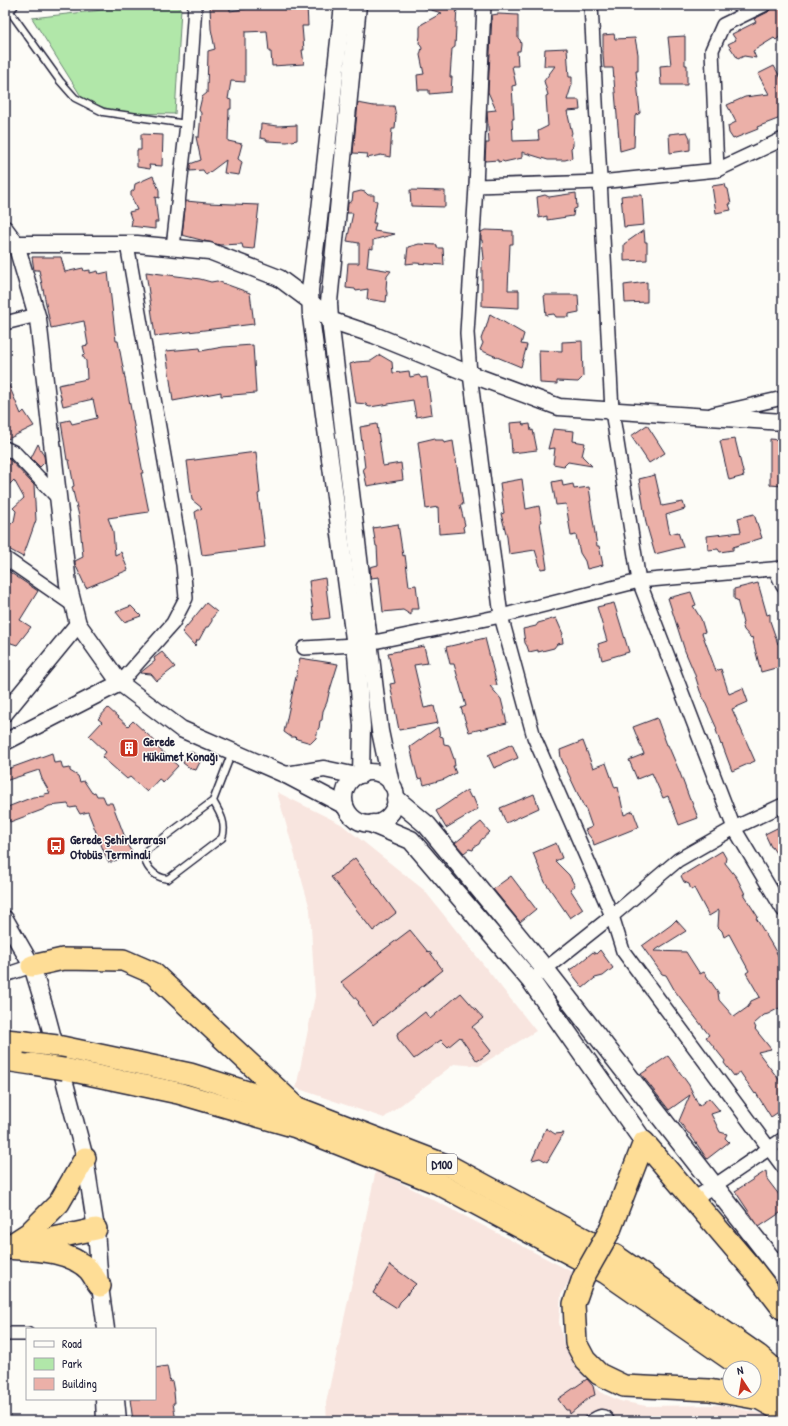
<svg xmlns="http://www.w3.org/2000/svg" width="788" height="1426" font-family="'Patrick Hand',sans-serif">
<rect width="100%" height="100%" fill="#fdfcf7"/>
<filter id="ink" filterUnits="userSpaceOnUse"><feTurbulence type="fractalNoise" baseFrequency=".025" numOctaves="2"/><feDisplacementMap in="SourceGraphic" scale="8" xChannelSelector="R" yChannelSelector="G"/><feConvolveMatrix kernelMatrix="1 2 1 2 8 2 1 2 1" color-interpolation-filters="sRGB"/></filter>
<g filter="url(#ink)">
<!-- built -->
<g fill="#f8e5df">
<polygon points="277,792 341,824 424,890 536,1031 479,1066 454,1064 384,1118 296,1088 315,996 310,909"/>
<polygon points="376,1170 574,1273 561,1295 559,1322 564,1345 575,1365 586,1379 600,1392 620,1401 646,1406 723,1405 767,1415 774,1421 327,1421 326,1403"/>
</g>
<!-- green -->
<polygon fill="#b1e7a9" stroke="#6a8472" points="146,5 176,5 181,9 175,114 121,113 84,101 32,18"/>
<!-- building -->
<g fill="#ebb0a8" stroke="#22223b">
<polygon points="230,5 230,11 258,7 259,5 307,5 308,26 302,26 304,50 302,50 304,64 272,66 271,52 269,52 267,31 245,32 245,82 231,81 228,99 231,100 231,109 229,109 228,141 242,144 238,159 242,162 239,175 224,173 226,160 206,175 203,170 190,171 190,164 201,160 196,137 199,137 201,113 199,110 202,97 207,93 208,51 215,49 211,29 210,6"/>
<polygon points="424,5 457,5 455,47 452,49 450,77 452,77 451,92 429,94 429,90 418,90 417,75 424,74 420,55 422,48 419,43 420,36 420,27 422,24 442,13 424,8"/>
<polygon points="772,5 783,5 783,34 776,40 774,38 753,51 756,58 744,56 738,59 728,44 736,40 732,34 756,22 754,19 768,12 771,9"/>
<polygon points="498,14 518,15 518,38 520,40 521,44 520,51 517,51 518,66 512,66 516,85 512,86 514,119 512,119 513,141 539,140 538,131 548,126 546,96 548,95 544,81 555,66 544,66 545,49 567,48 569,77 572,77 572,84 567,100 579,100 580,110 567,111 572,133 571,135 573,141 573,146 571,148 572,158 565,160 548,160 522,152 522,158 504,162 503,161 498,162 498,160 485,161 486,143 489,143 487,111 496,110 488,92 492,15"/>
<polygon points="614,34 615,39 635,38 638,54 638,71 636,71 640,113 635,116 634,147 620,151 613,68 604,68 603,55 603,35"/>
<polygon points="685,36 685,65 687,65 687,85 661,85 660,66 671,65 668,37"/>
<polygon points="774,66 783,82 783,117 757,127 758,129 733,139 729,133 728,126 736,122 727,105 745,97 769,94 758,74"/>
<polygon points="358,103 374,106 394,106 396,116 395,129 392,129 390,157 381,155 367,158 368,154 353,153"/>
<polygon points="261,124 278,126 297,125 297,140 287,142 267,141 266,139 260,138"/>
<polygon points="687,132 690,138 690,150 670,153 669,134"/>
<polygon points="141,134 163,135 162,166 149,165 150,169 137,167 137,150 141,150"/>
<polygon points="153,176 159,190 159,198 155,197 158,222 155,222 155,229 131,226 132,221 129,212 137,210 131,196 131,192 134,190 135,184"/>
<polygon points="725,184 726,188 728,189 731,204 729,204 731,210 716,213 712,186"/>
<polygon points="410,190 445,191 445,207 411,206"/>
<polygon points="361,191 365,192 368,195 374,195 374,200 377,201 373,223 376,223 374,231 395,234 373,240 373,249 369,248 367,267 391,271 387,276 386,289 387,293 386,302 367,299 368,289 356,291 355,289 346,288 348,263 359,263 359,243 347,241 353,213 347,213 348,203 352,201 353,193"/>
<polygon points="576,193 577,208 574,209 573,216 547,220 547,216 539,218 537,197 545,195 549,197"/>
<polygon points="628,195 642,195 644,225 624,227 621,196"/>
<polygon points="186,201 207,203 259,205 254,249 243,248 242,244 220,245 182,235"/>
<polygon points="485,230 513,231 513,244 510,244 508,290 519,290 519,308 482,306 482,261 484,259 482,240 481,240 481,232"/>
<polygon points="644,230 645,242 647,242 647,260 624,261 624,244"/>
<polygon points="419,244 437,245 437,248 443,248 444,265 415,263 406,264 408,247"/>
<polygon points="32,257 61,257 65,272 83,268 84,271 90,270 90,273 98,271 99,274 108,272 116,341 118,341 143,473 141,473 149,512 108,518 113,531 115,555 121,552 128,570 86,588 75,564 75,561 83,557 79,516 72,487 74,486 69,460 67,460 61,422 70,420 72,424 97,418 93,399 63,406 58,385 87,379 86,361 82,355 85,354 83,346 88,345 84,321 51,328 39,270 34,270"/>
<polygon points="146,272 200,279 211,282 217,281 250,293 254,324 155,336"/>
<polygon points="647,282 647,302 625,303 624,285"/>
<polygon points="544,295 578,295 579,312 569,314 569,317 556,317 554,314 546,315"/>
<polygon points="490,314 524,334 521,344 527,345 521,367 480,350 483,343 481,339 485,328 486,328"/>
<polygon points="582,341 583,377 578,382 557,381 557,384 540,383 539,350 562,351 562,342"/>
<polygon points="253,345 256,393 221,396 221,392 173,401 166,351 200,348 201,351 223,347"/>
<polygon points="380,355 392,362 393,373 409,371 410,377 419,375 421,378 427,377 432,414 416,417 413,400 370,407 367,406 366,404 356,403 350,364 356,362 371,361"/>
<polygon points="5,376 21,414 24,411 34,426 8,439 5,434"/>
<polygon points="522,422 523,425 530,424 531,431 533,430 537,450 512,453 510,423"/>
<polygon points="377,424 383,466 401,463 403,480 367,486 363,468 365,468 360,427"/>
<polygon points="647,425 665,453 649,463 631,436"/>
<polygon points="553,429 574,431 573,441 585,443 582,456 592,466 568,462 564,466 553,464 555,448 548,449"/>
<polygon points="435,438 435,440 443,440 444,443 453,441 463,505 460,505 465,525 463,527 464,532 439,534 438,507 426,509 418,442"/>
<polygon points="735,439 744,476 729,480 720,441"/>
<polygon points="770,439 783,440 783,486 770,485"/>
<polygon points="38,444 44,456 45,462 40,467 31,458"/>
<polygon points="256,452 260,493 258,494 265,547 202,555 195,512 202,508 192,500 187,461"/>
<polygon points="7,458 10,460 34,485 36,520 23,557 5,547 5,530 14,521 16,511 13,508 24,498 14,480 5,489 5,466 6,465"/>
<polygon points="655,475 662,506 683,502 685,509 666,515 670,534 678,532 683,547 655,554 646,523 639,479"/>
<polygon points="522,479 526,509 539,506 542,522 540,522 547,568 541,569 535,550 509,554 507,537 501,514 504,513 500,483"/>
<polygon points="562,480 563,486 573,484 574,489 589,487 591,501 590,501 597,546 599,546 603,565 587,569 585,561 580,553 576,535 571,536 566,504 556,505 552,482"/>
<polygon points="754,514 762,538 733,547 733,550 720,552 718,549 708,550 707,536 741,532 738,518"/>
<polygon points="398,524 403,556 405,555 409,586 416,585 419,609 411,609 411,615 403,610 383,612 379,577 371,578 370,567 378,565 377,546 376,546 373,528"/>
<polygon points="5,569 38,591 20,620 31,627 17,645 8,642 5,638"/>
<polygon points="325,578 330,618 314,620 309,581"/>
<polygon points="758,583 767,615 770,614 770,621 778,644 783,642 783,666 761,672 752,637 751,638 744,630 742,624 743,623 737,600 734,599 734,589"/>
<polygon points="691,592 696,605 693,606 701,619 705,632 702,633 716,671 721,669 729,694 743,688 748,702 732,709 755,761 732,771 722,744 721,745 716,730 717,729 700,691 694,672 685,651 668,598"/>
<polygon points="206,603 217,612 212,618 212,621 208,627 206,627 199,640 197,640 195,646 182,632"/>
<polygon points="614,603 629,652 602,660 598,644 607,641 597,607"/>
<polygon points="131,606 141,616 124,622 116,612"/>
<polygon points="556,618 563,634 562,635 563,643 557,644 554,648 538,652 538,650 529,652 527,646 525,643 523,629 536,626 538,623"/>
<polygon points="485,638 497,685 490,686 501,699 507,723 469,732 461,708 466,706 454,664 450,664 446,647"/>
<polygon points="424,646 428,663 414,665 424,708 434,706 438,723 399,730 390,684 395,683 388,653"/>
<polygon points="162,652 175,667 157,681 151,674 140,673 155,661 154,658"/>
<polygon points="300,658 338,664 329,693 327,702 323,711 322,720 320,721 319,728 318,729 316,738 311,743 297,739 295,737 291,737 284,732"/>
<polygon points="108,708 128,726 133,721 159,745 157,747 178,766 163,782 159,779 147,792 130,777 127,779 102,757 106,752 89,736 102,722 98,719"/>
<polygon points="657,718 667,745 668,745 680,773 690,800 691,800 698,818 679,825 668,796 663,798 652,773 637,779 629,760 644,754 633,727"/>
<polygon points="438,727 440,736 443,737 444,744 449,745 454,759 455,766 453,766 456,773 445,779 424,785 422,778 418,779 410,747"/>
<polygon points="583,741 593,768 606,763 615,788 618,787 624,815 633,811 639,827 594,845 593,841 585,830 592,827 585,807 584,807 561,758 560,750"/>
<polygon points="512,744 518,758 494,768 488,755"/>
<polygon points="190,751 202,758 196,770 191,769 183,763"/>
<polygon points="52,753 54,763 61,762 63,769 70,768 70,771 78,776 80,782 84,781 92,793 95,792 97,796 103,796 106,803 112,803 129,848 133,853 112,862 108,862 88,812 80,814 76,807 70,808 68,804 49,806 42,810 10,822 5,808 33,797 45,796 44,794 50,793 42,779 39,770 5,781 5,770"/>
<polygon points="467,790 471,798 473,797 478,809 446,828 436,811"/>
<polygon points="534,794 539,808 506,823 500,808"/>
<polygon points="481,822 490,832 481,840 479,844 474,847 473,850 469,849 464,853 455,843"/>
<polygon points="783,825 783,864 772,847 771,847 765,834"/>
<polygon points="556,843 562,858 555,861 569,875 575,886 570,889 583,909 570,918 545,882 533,853"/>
<polygon points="722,851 726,858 725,863 737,878 745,894 743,894 758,917 756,918 779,957 783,960 783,1006 768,1014 764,1015 754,1024 756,1028 755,1029 771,1049 758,1052 783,1085 783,1109 771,1117 756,1093 755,1094 740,1072 734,1076 724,1063 725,1061 706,1037 709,1035 675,991 666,975 662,974 642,946 671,925 676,920 686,931 654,951 686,952 700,974 704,972 718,992 719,1000 734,1017 748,1007 751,1001 760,997 746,973 749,971 729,934 724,937 722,931 718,927 719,910 709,916 694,888 691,890 689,884 684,882 681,876"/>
<polygon points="355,858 396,913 373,931 331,877"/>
<polygon points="511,876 536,909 520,922 493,889"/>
<polygon points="410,930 428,952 429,951 443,970 373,1025 358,1003 359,1002 341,982"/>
<polygon points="600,950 613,968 603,976 595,978 583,988 569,970 576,966 593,952 596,954"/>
<polygon points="461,993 483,1018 472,1027 491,1051 482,1058 477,1061 460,1037 448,1047 441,1040 414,1059 398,1039 397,1034 425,1012 430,1019"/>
<polygon points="668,1056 689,1085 699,1106 709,1098 720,1111 711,1114 720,1132 727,1134 725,1138 729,1142 707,1159 690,1134 688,1133 679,1121 690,1095 669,1110 641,1074"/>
<polygon points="546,1128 555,1134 564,1133 547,1162 540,1158 532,1160"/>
<polygon points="766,1171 767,1179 783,1200 783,1211 759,1227 735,1191"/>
<polygon points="390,1265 416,1284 409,1291 407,1295 400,1302 397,1308 373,1293"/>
<polygon points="167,1366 170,1382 172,1381 174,1392 175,1403 173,1403 176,1421 133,1421 130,1399 155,1399 155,1368"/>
<polygon points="587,1379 593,1386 595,1395 590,1397 570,1414 569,1410 566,1410 558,1399"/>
</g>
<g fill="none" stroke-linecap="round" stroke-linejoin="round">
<!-- service casing -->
<g stroke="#22223b" stroke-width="9">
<g id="service">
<polyline points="6,6 60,81 75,98 103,112 187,124"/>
<path d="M213,801C220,813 227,824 222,838L168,879C155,878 140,864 147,850L213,801L232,752"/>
<path d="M586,1421C596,1414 604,1407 612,1421"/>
</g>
</g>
<!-- minor casing -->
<g stroke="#22223b" stroke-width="16">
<g id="minor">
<polyline points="484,5 476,186 467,333 470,374 501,616 534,737 612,916 623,951 783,1167"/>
<polyline points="591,5 612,411 639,581 734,828 783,910"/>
<polyline points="5,6 11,5"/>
<polyline points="717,170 712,50 723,25 764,5"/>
<polyline points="476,186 600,182 717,170 783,139"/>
<polyline points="173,247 187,124 195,5"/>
<polyline points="5,323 37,315"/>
<polyline points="713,414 783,398"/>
<polyline points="5,448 15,453 58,498"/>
<polyline points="5,558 73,605"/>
<polyline points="775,569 783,586"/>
<polyline points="304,648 354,645 369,643 501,616 639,581 783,568"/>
<polyline points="120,683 173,623 186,598 183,565 127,244"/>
<polyline points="539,974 612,916 678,860 734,828 783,805"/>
<polyline points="5,975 32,966"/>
<polyline points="693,1199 714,1186 783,1139"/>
<polyline points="5,1334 27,1334"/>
</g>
</g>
<!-- tertiary casing -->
<g stroke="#22223b" stroke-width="19">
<g id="tertiary">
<polyline points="343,5 318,228 310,290 311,317 356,654 362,726 361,775"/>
<polyline points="358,5 329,302 330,320 380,731 391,784"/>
<polyline points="5,229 16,244 38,319 68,584 78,624 120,683 181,729 286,775 345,806"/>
<polyline points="16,244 137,244 209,251 279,278 310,301 330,320 374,335 470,374 559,407 783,422"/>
<polyline points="5,713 78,624"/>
<polyline points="5,742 120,683"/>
<circle cx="370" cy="798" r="26"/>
<polyline points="286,775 324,769 357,776"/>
<polyline points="5,919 32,966 46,1012 85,1158 96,1229 100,1286 106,1329"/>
<polyline points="104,1399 105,1421"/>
<polyline points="116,1399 118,1421"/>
</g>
</g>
<!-- secondary casing -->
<g stroke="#22223b" stroke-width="21">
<g id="secondary">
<polyline points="396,799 427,825 545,969 783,1274"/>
<polyline points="373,824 411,840 531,981 644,1142"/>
</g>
</g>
<!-- trunk casing -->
<g stroke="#22223b" stroke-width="24">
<g id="trunk">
<polyline points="32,966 63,959 123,960 153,973 294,1105"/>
<polyline points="5,1040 25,1042"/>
<polyline points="57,1046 190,1074 298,1108 451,1167 616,1256 758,1355 783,1377"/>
<polyline points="5,1060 32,1064"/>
<polyline points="64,1069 178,1093 296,1127 437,1183 606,1273 743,1368"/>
<polyline points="610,1230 644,1142 754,1271 783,1309"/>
<polyline points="26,1244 96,1229"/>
<path d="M5,1248C33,1250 68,1249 89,1270C93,1275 96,1281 100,1286"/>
<polyline points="6,1248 29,1233 59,1203 85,1158"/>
<polyline points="583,1278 574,1304 576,1343 585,1360 599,1374 624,1386 709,1390 760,1399 783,1412"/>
<polyline points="754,1378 782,1402"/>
</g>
</g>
<!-- service -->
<use href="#service" stroke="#fdfcf7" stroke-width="6"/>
<!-- minor -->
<use href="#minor" stroke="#fdfcf7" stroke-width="13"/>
<!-- tertiary -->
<use href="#tertiary" stroke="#fdfcf7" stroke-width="16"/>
<!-- secondary -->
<use href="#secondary" stroke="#fdfcf7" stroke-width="18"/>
<!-- trunk -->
<use href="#trunk" stroke="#fedd96" stroke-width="21"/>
<!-- trunk-bridge casing -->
<g stroke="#22223b" stroke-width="24" stroke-linecap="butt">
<g id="trunk-bridge">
<polyline points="25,1042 57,1046"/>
<polyline points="32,1064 64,1069"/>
<polyline points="583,1278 610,1230"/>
</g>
</g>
<!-- trunk-bridge -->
<use href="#trunk-bridge" stroke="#fedd96" stroke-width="21"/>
</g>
</g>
<!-- icons -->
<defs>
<g id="building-square" transform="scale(1)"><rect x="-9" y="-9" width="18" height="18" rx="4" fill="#c8321e" stroke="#fdfcf7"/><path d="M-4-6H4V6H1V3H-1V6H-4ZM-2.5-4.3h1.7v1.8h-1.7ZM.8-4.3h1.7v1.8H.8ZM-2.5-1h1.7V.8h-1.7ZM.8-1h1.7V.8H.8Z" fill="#fff"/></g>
<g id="bus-square" transform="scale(1)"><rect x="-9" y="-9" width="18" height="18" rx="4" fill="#c8321e" stroke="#fdfcf7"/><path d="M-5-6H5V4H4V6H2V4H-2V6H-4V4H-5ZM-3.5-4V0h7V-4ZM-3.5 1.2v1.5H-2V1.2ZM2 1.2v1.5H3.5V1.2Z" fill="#fff"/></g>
</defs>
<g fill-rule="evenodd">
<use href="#building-square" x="129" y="748"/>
<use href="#bus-square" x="56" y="846"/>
</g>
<g text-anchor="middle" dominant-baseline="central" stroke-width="3" stroke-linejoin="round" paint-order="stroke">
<!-- shield labels -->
<rect fill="#fdfcf7" stroke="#646373" stroke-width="1" x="427" y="1154" width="30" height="20" rx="3"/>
<g font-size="12" font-weight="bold" fill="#22223b">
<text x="442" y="1164">D100</text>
</g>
<!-- poi labels -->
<g font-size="13" font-weight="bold" fill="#22223b" stroke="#fdfcf7" text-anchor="start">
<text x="143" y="741">Gerede<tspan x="143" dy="15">Hükümet Konağı</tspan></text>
<text x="70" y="839">Gerede Şehirlerarası<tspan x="70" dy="15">Otobüs Terminali</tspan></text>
</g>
</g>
<!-- margin -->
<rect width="788" height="1426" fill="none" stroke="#fdfcf7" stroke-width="20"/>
<rect x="10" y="10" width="768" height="1406" fill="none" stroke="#22223b" stroke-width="1.5" filter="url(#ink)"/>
<!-- legend -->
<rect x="26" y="1328" width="130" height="72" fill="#fdfcf7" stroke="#a5a5ac"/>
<rect x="34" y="1341" width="20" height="6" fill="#fdfcf7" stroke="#a5a5ac"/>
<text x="62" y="1348" font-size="12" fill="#22223b">Road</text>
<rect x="34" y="1358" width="20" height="12" fill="#b1e7a9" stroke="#a5a5ac"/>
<text x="62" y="1368" font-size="12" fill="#22223b">Park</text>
<rect x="34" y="1378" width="20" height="12" fill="#ebb0a8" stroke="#a5a5ac"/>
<text x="62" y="1388" font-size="12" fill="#22223b">Building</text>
<!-- north arrow -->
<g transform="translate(742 1380) rotate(348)"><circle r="19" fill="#fdfcf7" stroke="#a5a5ac"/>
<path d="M0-3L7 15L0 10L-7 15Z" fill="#c8321e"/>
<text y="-6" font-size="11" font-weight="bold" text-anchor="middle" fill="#22223b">N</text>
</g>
</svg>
